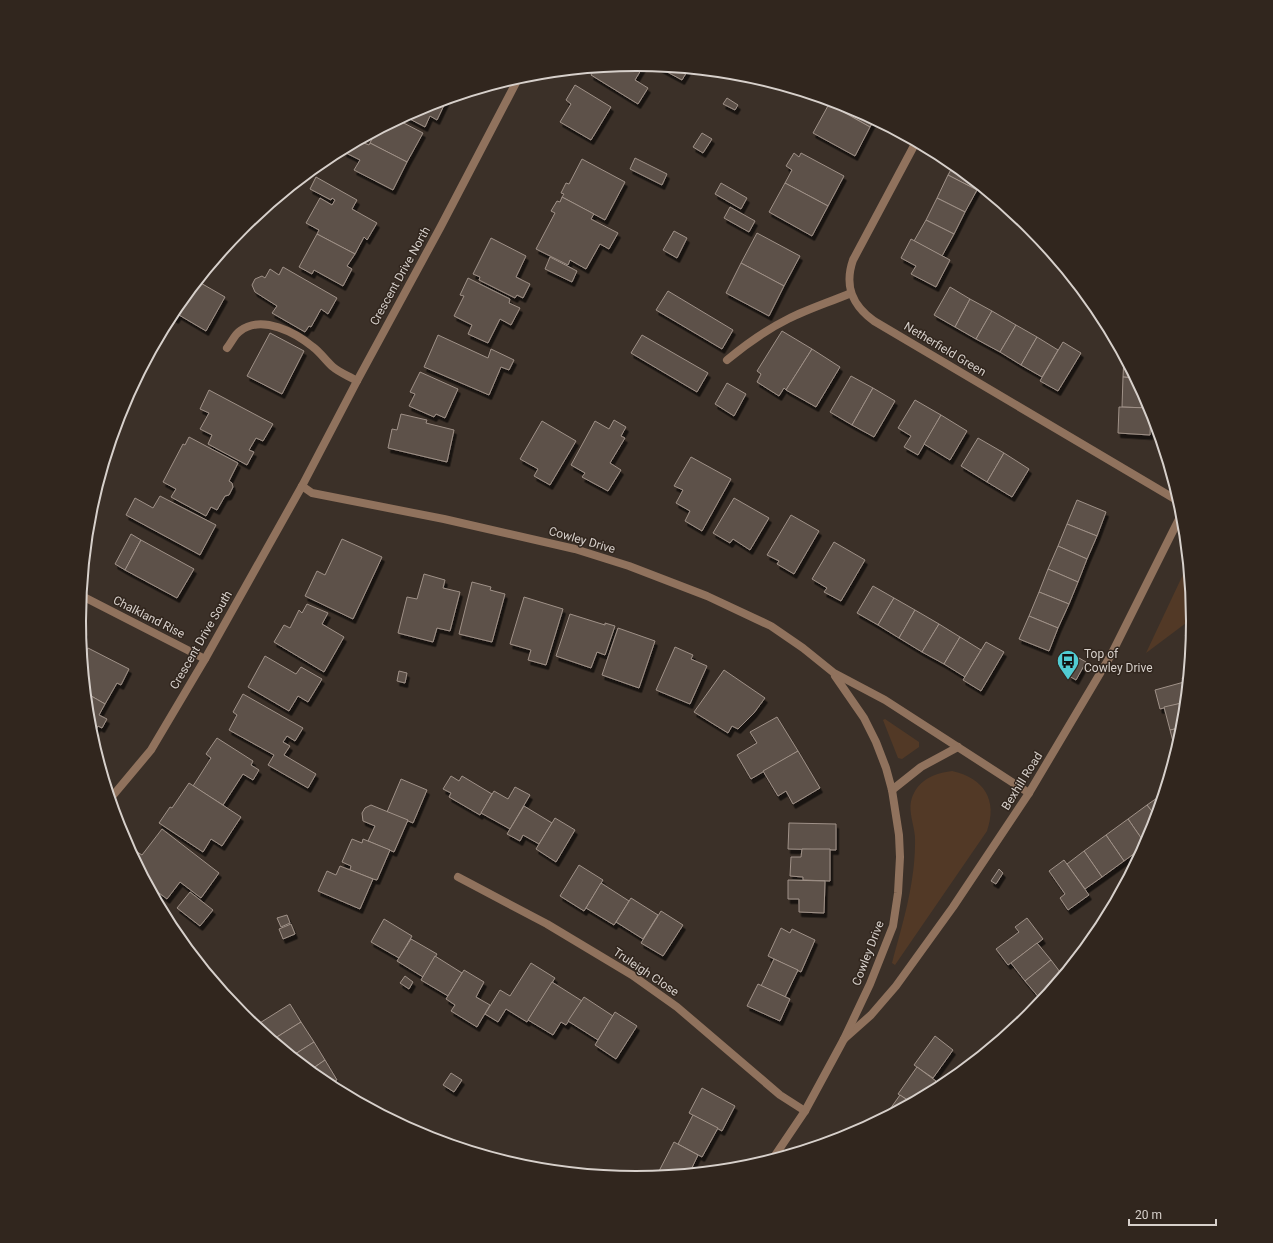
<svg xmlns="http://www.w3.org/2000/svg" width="1273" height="1243" font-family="Roboto,sans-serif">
<defs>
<filter id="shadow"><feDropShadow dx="2.5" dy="4.5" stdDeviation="0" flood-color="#0009"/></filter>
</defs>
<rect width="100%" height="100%" fill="#3b3028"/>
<!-- green -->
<g fill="#523926">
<polygon points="1188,564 1194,617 1146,653"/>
<polygon points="885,719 919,742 919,747 902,759 898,758 883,720"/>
<path d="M952,771C984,778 998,800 987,831L895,965L892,963C903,922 916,881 915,837C914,822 906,808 914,793C922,778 936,773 952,771Z"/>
</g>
<!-- building -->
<g fill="#5d5148" stroke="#9f9188" filter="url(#shadow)">
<polygon points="637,64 644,65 635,80 648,88 638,104 591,75 595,68"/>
<polygon points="659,66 685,69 688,70 682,80 658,67"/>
<polygon points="575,85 611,107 591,140 560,122 571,104 566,100"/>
<polygon points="727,98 738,105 735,110 723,104"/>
<polygon points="447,99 437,120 430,116 425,127 404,116 423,106"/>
<polygon points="831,101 850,107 874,120 870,127 829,104"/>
<polygon points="829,104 870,127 855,156 813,133"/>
<polygon points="398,120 423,133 407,162 370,143 372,139 367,136"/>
<polygon points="702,133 712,139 703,153 693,147"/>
<polygon points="359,141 369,145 370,143 407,162 393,190 354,170 360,160 344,152 347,147"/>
<polygon points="794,153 799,157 801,153 844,176 828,206 785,183 792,170 786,166"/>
<polygon points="635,158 667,174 662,185 630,169"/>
<polygon points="582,159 625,182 605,220 562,197 564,194 561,193 566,183 569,184"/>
<polygon points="954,164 979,185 977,190 948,175"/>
<polygon points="948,175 977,190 965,212 937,198"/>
<polygon points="316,177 357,200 352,209 377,223 367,240 364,237 355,254 317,234 319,230 306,223 320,198 332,205 335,200 332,198 331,200 310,189"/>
<polygon points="721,183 747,198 741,209 715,194"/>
<polygon points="785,183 828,206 812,236 769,212"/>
<polygon points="562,197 594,214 591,219 618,233 609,249 600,244 586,269 570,260 568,265 536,249 555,213 551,211 557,201 560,202"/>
<polygon points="937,198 965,212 954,234 926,220"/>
<polygon points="730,207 755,221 749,232 724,218"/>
<polygon points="926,220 954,234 942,256 914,241"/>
<polygon points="674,231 687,238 677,258 663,250"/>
<polygon points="757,233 800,256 784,286 741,263"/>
<polygon points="317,234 355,254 347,266 352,269 343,286 314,270 312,274 299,267"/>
<polygon points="491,238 526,256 516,277 530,284 523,298 517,295 515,298 479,280 480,277 473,274"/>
<polygon points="911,239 950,260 936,287 911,274 916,266 901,258"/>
<polygon points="550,257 577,271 572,282 545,269"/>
<polygon points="741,263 784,286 769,316 726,293"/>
<polygon points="283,267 337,298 328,314 321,309 311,327 309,326 305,332 272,313 277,306 255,292 252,285 255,279 262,276 265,278 270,269 279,275"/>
<polygon points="468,278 510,299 509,303 520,308 511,325 500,319 488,343 468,334 472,325 454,316 464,296 460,295"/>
<polygon points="199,282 225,297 206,331 179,315"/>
<polygon points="196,283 197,284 176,319 171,316"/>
<polygon points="950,287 970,299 955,327 934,315"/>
<polygon points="668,291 733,330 722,349 656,310"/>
<polygon points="970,299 992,311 976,339 955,327"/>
<polygon points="992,311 1016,325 1000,352 976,339"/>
<polygon points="1016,325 1037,337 1021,365 1000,352"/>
<polygon points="782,331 812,349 786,390 784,388 779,396 757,382 761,374 757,371"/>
<polygon points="270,333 304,351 282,394 247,376"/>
<polygon points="438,335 488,358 491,349 514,360 509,370 501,367 489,395 424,367"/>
<polygon points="642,335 708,373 697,392 631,353"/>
<polygon points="1037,337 1058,350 1042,377 1021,365"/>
<polygon points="1063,342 1081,353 1058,391 1040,381"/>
<polygon points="812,349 840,367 816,407 786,390"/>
<polygon points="1124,357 1135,378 1123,377"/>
<polygon points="420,372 458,389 445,418 436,414 434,417 409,406 415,394 410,392"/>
<polygon points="851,376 873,388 852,425 830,412"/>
<polygon points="1123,377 1135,378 1148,401 1148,408 1122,407"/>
<polygon points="727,383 746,394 734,416 715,404"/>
<polygon points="873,388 895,401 874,437 852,425"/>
<polygon points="209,390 273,424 263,441 256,438 249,450 254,452 247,465 208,444 212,435 200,429 209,413 200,409"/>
<polygon points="915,400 941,415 918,455 904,447 911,436 898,428"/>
<polygon points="1119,407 1151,408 1150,435 1118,433"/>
<polygon points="401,414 427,420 426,423 454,430 447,462 388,448 392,429 397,430"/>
<polygon points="941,415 967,431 950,460 924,444"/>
<polygon points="614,420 626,427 621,436 625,438 610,463 621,470 608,491 582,477 585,473 571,465 595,421 609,429"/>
<polygon points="542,421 576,441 550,485 534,476 538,469 520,459"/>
<polygon points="189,437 238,463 229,481 232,483 233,487 229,495 225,496 217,510 211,507 206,516 171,497 176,489 163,482 183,444 185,445"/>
<polygon points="978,438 1004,453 987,482 961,466"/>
<polygon points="1004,453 1029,469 1012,497 987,482"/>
<polygon points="691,457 731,479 702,531 685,521 690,511 676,503 683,490 674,486"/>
<polygon points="160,496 216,525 200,555 126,515 135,498 153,508"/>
<polygon points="734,498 769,518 750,550 733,539 730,543 713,533"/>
<polygon points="1077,500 1106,512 1097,536 1067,524"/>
<polygon points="791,515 819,531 794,574 777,564 779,561 767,555"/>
<polygon points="1067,524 1097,536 1087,559 1058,546"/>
<polygon points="131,534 141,540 125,570 115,564"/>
<polygon points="342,539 382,557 353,619 305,596 317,571 325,575"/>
<polygon points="141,540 194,569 177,598 125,570"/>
<polygon points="834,542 865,560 841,601 824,592 827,588 812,579"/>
<polygon points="1058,546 1087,559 1078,582 1048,569"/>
<polygon points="1048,569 1078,582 1069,604 1039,592"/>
<polygon points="424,574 445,580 443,588 460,592 450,631 437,628 433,642 398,633 407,597 417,599"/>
<polygon points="472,582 491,587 490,590 505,594 492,642 459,634"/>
<polygon points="873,586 894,598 878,625 857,613"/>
<polygon points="1039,592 1069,604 1058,628 1029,616"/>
<polygon points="524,597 563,609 546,665 528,660 531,650 510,644"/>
<polygon points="894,598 915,610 899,638 878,625"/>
<polygon points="307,604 328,613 322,624 344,637 324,672 274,642 284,625 290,628 299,610 302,613"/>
<polygon points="915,610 939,624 922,652 899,638"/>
<polygon points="570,614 605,625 605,623 615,626 605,655 597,652 591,668 556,656"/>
<polygon points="1029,616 1058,628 1049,651 1019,639"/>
<polygon points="939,624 960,637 944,664 922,652"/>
<polygon points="618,628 655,641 639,688 602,675"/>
<polygon points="1193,629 1192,644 1185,635"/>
<polygon points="80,630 85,632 81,640"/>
<polygon points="960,637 981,650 965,677 944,664"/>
<polygon points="986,642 1004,652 981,691 963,680"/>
<polygon points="675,647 693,655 691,659 707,666 690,704 656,690"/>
<polygon points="88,648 129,669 121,685 117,683 105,704 86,693 83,658"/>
<polygon points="265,656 296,674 301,667 322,679 308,702 298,696 289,711 248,687"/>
<polygon points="1079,658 1086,662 1076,680 1069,676"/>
<polygon points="724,670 765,698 754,713 738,729 732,726 728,733 694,712"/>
<polygon points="399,671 407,673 405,683 397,681"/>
<polygon points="1189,676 1186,702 1160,709 1155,690 1184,682 1182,678"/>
<polygon points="86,693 105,704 99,715 107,719 102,728 98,726 92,737 90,730"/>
<polygon points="243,694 303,728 295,741 287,736 283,742 290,746 284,755 316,774 308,788 268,765 274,755 229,730 237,715 233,712"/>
<polygon points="1186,702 1184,727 1170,730 1164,707"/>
<polygon points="777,717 798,751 751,779 737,755 757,743 750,732"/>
<polygon points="1184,727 1183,730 1176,753 1170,730"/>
<polygon points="217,738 253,761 251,765 259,770 253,780 243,774 223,805 193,786 211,758 206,754"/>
<polygon points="798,751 820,788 793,804 786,791 778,796 763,771"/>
<polygon points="451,776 459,781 462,776 492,794 480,815 449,797 451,793 443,789"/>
<polygon points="401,779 427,790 413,823 387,812"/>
<polygon points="189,783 241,817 222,846 211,839 203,852 159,823 170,807 172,808"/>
<polygon points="515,787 530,795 510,829 481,813 494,791 508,799"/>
<polygon points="1164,793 1157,818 1147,805"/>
<polygon points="371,805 408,820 394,852 368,841 375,826 363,821 362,813 365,808"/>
<polygon points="1147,805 1157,818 1151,835 1146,845 1128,819"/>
<polygon points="524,806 552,823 539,844 523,835 520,841 507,834"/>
<polygon points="555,818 575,830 556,862 536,849"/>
<polygon points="1128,819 1146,845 1124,861 1106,835"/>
<polygon points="789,823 836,824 836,850 788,849"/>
<polygon points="162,829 219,873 201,898 180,882 167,899 147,884 131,853 134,850 142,855"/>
<polygon points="1106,835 1124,861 1102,877 1084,851"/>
<polygon points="352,839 362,843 363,839 390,850 377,880 373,879 350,870 351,866 342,862"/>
<polygon points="802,849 830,849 830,881 803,880 803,877 790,876 791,857 801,857"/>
<polygon points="1084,851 1102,877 1085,889 1067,864"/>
<polygon points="1064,860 1089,895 1068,910 1060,898 1065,894 1049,871"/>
<polygon points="579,865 603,880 584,911 560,896"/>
<polygon points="340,866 373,879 360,909 318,891 327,871 336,875"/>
<polygon points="999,869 1003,873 996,884 991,881"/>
<polygon points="788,880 825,881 824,913 799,912 799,899 788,899"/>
<polygon points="601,883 629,901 614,925 586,908"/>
<polygon points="190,892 213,910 200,926 177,908"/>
<polygon points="631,898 658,915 643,939 616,922"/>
<polygon points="156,900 172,915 167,921"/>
<polygon points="661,911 683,925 663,956 641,943"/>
<polygon points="287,915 290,923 281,927 277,918"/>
<polygon points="1027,918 1043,939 1008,965 996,949 1019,932 1015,927"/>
<polygon points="384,919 412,936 399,958 371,942"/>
<polygon points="291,924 295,934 283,939 279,929"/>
<polygon points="781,928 790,933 792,929 815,940 801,972 768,956"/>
<polygon points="411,939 437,954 423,977 397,961"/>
<polygon points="1037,943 1051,960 1025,981 1011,963"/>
<polygon points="435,956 462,973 448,996 421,980"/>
<polygon points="774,959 798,970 785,997 761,986"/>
<polygon points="1051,960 1063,976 1047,996 1041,1000 1025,981"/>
<polygon points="531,963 555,978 527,1022 506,1009 498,1022 485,1014 500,990 510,996"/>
<polygon points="464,970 484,982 476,997 490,1005 477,1027 451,1011 455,1005 446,999"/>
<polygon points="405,976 413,982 409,989 400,983"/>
<polygon points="552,982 582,1001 566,1025 561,1022 553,1035 528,1020"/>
<polygon points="758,984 790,999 780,1021 747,1006"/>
<polygon points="584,997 613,1016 598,1040 568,1021"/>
<polygon points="290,1004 301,1022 272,1040 255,1026"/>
<polygon points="615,1012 637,1026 616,1059 595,1045"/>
<polygon points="301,1022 314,1042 292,1056 272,1040"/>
<polygon points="935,1036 953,1050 933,1078 914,1065"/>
<polygon points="314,1042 325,1060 309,1071 292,1056"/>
<polygon points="325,1060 337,1080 328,1085 309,1071"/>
<polygon points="917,1067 936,1081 925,1096 912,1103 898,1094"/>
<polygon points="451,1073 462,1080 454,1092 443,1085"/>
<polygon points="702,1088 735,1106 722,1131 689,1113"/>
<polygon points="900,1095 912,1103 883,1119"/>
<polygon points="693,1115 718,1128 702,1157 678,1144"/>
<polygon points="674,1142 698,1155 689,1174 664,1176 658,1173"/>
<polygon points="654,1171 664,1176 651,1178"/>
</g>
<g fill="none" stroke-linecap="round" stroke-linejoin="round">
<!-- service -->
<g stroke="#90725d" stroke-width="8">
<path d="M227,348C231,343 235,334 240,331C262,314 296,333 313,347C321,353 326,361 333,367C340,373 349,376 357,381"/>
<path d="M727,360C746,344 766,330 788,319C808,309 830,302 851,293"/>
</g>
<!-- minor -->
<g stroke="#90725d" stroke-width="8">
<path d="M916,142L853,260C844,286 852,305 874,321L1180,502"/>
<polyline points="302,486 312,493 444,519 575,549 629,566 707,596 771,626 803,648 834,673 885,700 1029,793"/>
<polyline points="82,596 205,659"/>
<polyline points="892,790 921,767 958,747"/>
<polyline points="110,799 151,750 205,659 302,486 357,381 440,228 519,77"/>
<polyline points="458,877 547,924 632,975 677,1007 780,1095 805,1111"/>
<polyline points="844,1039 871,1015 896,986 953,907 1029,793 1111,655 1183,511"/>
<polyline points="772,1160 805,1111 844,1039 870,984 893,926 898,893 900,857 899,835 892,790 886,768 876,742 864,718 835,676"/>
</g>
</g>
<!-- icons -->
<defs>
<g id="bus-pin" transform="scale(1.15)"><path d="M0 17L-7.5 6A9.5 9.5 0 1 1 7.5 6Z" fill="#51ccd3" stroke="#31261e"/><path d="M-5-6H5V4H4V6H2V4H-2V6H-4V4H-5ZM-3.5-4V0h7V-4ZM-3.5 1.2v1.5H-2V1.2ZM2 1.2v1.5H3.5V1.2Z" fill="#111"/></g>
</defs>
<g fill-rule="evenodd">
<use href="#bus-pin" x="1068" y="661"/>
</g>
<g text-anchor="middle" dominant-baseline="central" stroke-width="3" stroke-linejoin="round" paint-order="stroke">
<!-- street labels -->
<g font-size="12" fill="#d7d0cb" stroke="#31261e">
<text transform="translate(400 276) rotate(-61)">Crescent Drive North</text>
<text transform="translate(945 349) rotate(31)">Netherfield Green</text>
<text transform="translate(582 540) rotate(16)">Cowley Drive</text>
<text transform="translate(149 617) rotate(27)">Chalkland Rise</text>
<text transform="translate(201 640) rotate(-60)">Crescent Drive South</text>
<text transform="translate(1022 781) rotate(-58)">Bexhill Road</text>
<text transform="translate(868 953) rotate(-69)">Cowley Drive</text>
<text transform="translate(646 972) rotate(34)">Truleigh Close</text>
</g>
<!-- poi labels -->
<g font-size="12" fill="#d7d0cb" stroke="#31261e" text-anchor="start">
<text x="1084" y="654">Top of<tspan x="1084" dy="14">Cowley Drive</tspan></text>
</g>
</g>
<!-- crop -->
<path d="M0 0H1273V1243H0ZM86 621a550 550 0 1 1 1100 0a550 550 0 1 1-1100 0Z" fill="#31261e" fill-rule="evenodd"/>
<path fill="none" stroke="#d7d0cb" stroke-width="2" d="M86 621a550 550 0 1 1 1100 0a550 550 0 1 1-1100 0Z"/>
<!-- scale -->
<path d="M1129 1219v6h87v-6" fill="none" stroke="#d7d0cb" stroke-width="2"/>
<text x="1135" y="1219" font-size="12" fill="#d7d0cb" stroke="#31261e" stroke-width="3" paint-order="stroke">20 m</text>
</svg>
